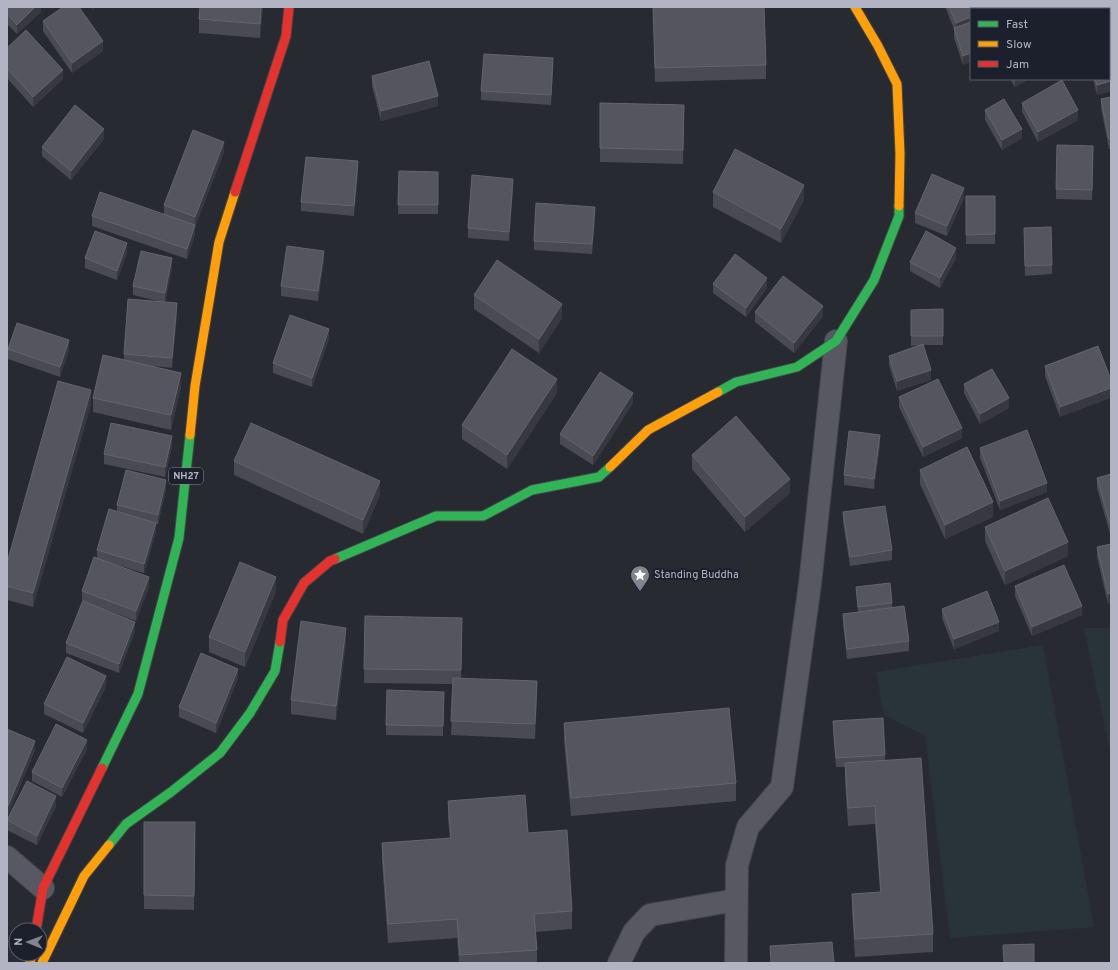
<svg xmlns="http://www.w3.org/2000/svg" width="1118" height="970" font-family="Overpass,sans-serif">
<rect width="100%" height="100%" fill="#282a32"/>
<!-- green -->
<g fill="#28343a">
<polygon points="1084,628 1111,628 1111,756"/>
<polygon points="1043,645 1094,927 950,938 925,736 884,715 876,672"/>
</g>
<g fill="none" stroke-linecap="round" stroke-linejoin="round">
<!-- street casing -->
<g stroke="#44454c" stroke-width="24">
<g id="street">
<polyline points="7,857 43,888"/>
<polyline points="619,963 634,932 650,915 736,900"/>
<polyline points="736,963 737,865 748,827 782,787 810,584 836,341"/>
</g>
</g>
<!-- fast casing -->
<g stroke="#44454c" stroke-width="11">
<g id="fast">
<polyline points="718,392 736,382 797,367 836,341 874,280 899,216 899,206"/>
<polyline points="335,559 436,516 483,516 532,490 599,477 610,467"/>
<polyline points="102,768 138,694 179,538 190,435"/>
<polyline points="109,845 126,824 171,792 220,753 250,713 275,671 280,642"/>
</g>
</g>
<!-- slow casing -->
<g stroke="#44454c" stroke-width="11">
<g id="slow">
<polyline points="855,7 878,46 897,84 900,154 899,206"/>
<polyline points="190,435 195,386 219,242 235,192"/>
<polyline points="610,467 648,430 718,392"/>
<polyline points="30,963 32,954"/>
<polyline points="42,963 84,876 109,845"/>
</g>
</g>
<!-- jam casing -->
<g stroke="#44454c" stroke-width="11">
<g id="jam">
<polyline points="235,192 286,36 289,7"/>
<polyline points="280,642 283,620 304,583 330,561 335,559"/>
<polyline points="36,930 43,888 102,768"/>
</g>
</g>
<!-- street -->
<use href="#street" stroke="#575861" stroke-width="22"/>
<!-- fast -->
<use href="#fast" stroke="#30b455" stroke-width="9"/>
<!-- slow -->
<use href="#slow" stroke="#ff9f0a" stroke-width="9"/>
<!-- jam -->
<use href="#jam" stroke="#e5322d" stroke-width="9"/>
</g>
<!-- wall -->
<g fill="#494a52">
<polygon points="7,7 41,7 41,12 17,34 7,24"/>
<polygon points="200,7 263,7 260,38 199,33 199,19"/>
<polygon points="653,7 766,65 766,79 655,82"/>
<polygon points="946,7 1005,7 1005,9 971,9 963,65 954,38 954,29 946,9"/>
<polygon points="43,21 103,51 72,73 43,31"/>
<polygon points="1111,45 1111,91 1097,95 1093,79 1109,79"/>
<polygon points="7,48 63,79 33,107 7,78"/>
<polygon points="553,68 551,105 481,100 481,91"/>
<polygon points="372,76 438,106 381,121 372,86"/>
<polygon points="1010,79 1029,79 1015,87"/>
<polygon points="1111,97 1111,149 1109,149 1101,108 1101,99"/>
<polygon points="600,103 684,105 683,164 600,162"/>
<polygon points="1022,103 1078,120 1038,142 1022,112"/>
<polygon points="985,110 1022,138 1002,150 985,120"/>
<polygon points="104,139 71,180 42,156 42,147"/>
<polygon points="1093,146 1092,200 1056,199 1056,189"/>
<polygon points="224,152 195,227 195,234 187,259 92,226 92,216 164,214 164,205"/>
<polygon points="358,171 354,216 301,211 301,202"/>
<polygon points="399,171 438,172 438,214 398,214"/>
<polygon points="513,188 509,241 468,238 468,228"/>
<polygon points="713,192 804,200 781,243 713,207"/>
<rect x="966" y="196" width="29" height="48"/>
<polygon points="964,198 947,236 915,223 915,213"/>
<polygon points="595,217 592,254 534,250 534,241"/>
<polygon points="1024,228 1052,265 1052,274 1025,276"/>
<polygon points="127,253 117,280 85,268 85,258"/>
<polygon points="956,258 940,288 910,271 910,262"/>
<polygon points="324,261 318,301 281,296 281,286"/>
<polygon points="172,268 165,302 177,313 172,368 154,366 181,387 171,430 93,412 93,398 124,360 124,354 162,302 133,295 133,286"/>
<polygon points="713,284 767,288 746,317 713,293"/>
<polygon points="474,295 562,318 539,353 474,309"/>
<polygon points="943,309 943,345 923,345 931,380 897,391 889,365 889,356 919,345 911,346 911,310"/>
<polygon points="755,312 823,316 794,353 755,322"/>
<polygon points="329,339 312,387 273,373 273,363"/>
<polygon points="1098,346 1060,417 1045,376 1045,366"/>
<polygon points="8,349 69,350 60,377 8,359"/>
<polygon points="964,384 1009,408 980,424 964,393"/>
<polygon points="557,393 507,469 462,439 462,425"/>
<polygon points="899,397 962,438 923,457 899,407"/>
<polygon points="633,403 593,465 560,444 560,434"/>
<polygon points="91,404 33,607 7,600 7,563"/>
<polygon points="880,444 874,489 844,485 844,475"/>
<polygon points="172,446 165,477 104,464 104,454"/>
<polygon points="980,448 1047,492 1000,510 980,458"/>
<polygon points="692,455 790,493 745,532 692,469"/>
<polygon points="234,461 380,495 363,534 234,475"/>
<polygon points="920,470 993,517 945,539 920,484"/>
<polygon points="1111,474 1110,534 1097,488 1097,478"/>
<polygon points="166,490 158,524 156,524 156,532 144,573 114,564 149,587 136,621 104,609 135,631 119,673 66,653 66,643 82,601 82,591 97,558 97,550 117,511 117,505"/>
<polygon points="843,512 892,550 892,560 850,566 843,522"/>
<polygon points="985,527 1068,556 1005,585 985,541"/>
<polygon points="1111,544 1111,603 1108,604 1097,557 1097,547"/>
<polygon points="1015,586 1082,615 1032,636 1015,596"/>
<polygon points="856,587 892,603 892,608 909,641 909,651 847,659 843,624 843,614 881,609 858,612"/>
<polygon points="276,591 245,667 209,652 209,637"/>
<polygon points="942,609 999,631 954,649 942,618"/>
<polygon points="365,616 462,618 461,679 537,695 535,739 451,735 453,684 364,683"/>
<polygon points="346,642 336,720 291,714 291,700"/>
<polygon points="238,678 216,733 179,717 179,707"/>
<polygon points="106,686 83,733 44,714 44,704"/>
<polygon points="444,692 443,736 386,735 386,725"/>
<polygon points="7,715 7,729 35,750 8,815 7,815"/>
<polygon points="833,721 885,755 885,760 933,934 933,952 855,957 852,912 852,894 880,892 875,824 848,826 845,781 845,767 836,767 833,731"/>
<polygon points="564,723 736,783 736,801 571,816 564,741"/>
<polygon points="87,749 62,797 32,781 32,772"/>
<polygon points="448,801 572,911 572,929 535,932 537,950 537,963 459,963 457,938 388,943 382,862 382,843 450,839 448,819"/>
<polygon points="56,806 37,845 7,830 7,820"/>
<polygon points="144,822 195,822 194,910 144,909"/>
</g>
<!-- shaded-wall -->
<g fill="#373840">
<polygon points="35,7 41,7 41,12 17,34 17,25"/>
<polygon points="92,7 96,7 92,10"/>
<polygon points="261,7 263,7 260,38 260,24"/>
<polygon points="997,7 1005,7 1005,9 992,9"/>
<polygon points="971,17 971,27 956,33 956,23"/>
<polygon points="1111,34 1111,44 1109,44 1109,35"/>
<polygon points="103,41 103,51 72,73 72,63"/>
<polygon points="971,53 971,62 963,65 963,56"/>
<polygon points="553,58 553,68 551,105 551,95"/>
<polygon points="63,70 63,79 33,107 33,97"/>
<polygon points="1015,79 1029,79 1015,87"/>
<polygon points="1111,81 1111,91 1097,95 1097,85"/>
<polygon points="438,96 438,106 381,121 381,111"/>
<polygon points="1078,110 1078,120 1038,142 1038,132"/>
<polygon points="104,129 104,139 71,180 71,171"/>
<polygon points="1022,129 1022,138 1002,150 1002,140"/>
<polygon points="224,142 224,152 195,227 195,217"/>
<polygon points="358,161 358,171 354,216 354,206"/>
<polygon points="513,179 513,188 509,241 509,232"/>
<polygon points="804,185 804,200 781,243 781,229"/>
<polygon points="964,188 964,198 947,236 947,226"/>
<polygon points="595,207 595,217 592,254 592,244"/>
<polygon points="195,225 195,234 187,259 187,249"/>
<polygon points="127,243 127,253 117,280 117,271"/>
<polygon points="956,248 956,258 940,288 940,278"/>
<polygon points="324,251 324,261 318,301 318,291"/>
<polygon points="172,258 172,268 165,303 165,293"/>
<polygon points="767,278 767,288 746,317 746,308"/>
<polygon points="177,303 177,313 172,368 172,358"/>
<polygon points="562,304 562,318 539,353 539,339"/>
<polygon points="823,306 823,316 794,353 794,343"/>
<polygon points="329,329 329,339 312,387 312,378"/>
<polygon points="69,340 69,350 60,377 60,367"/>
<polygon points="931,370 931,380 897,391 897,381"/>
<polygon points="181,373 181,387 171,430 171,415"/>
<polygon points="557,379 557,393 507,469 507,455"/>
<polygon points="1111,388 1111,398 1060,417 1060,407"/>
<polygon points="91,390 91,404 33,607 33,593"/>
<polygon points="633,393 633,403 593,465 593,456"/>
<polygon points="1009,398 1009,408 980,424 980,414"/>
<polygon points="962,428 962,438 923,457 923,447"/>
<polygon points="880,435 880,444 874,489 874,479"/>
<polygon points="172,436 172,446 165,477 165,467"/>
<polygon points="790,479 790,493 745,532 745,517"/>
<polygon points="166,480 166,490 158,524 158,515"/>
<polygon points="380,481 380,495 363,534 363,520"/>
<polygon points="1047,483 1047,492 1000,510 1000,501"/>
<polygon points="993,502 993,517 945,539 945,525"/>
<polygon points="156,523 156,532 144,573 144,564"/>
<rect x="1110" y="524" width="1" height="10"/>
<polygon points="1068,542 1068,556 1005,585 1005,571"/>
<polygon points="149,577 149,587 136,621 136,611"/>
<polygon points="276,577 276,591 245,667 245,652"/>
<polygon points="1111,593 1111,603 1108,604 1108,594"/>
<polygon points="1082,606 1082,615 1032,636 1032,627"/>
<polygon points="135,622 135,631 119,673 119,664"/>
<polygon points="999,622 999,631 954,649 954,639"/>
<polygon points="346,628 346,642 336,720 336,706"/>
<polygon points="238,669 238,678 216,733 216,723"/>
<polygon points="106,676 106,686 83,733 83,723"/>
<polygon points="537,681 537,695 535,739 535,724"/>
<polygon points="87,740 87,749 62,797 62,788"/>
<polygon points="35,741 35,750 8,815 8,806"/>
<polygon points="56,796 56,806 37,845 37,836"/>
</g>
<!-- building -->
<g fill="#54555e" stroke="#63646e">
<polygon points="7,7 35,7 17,25 7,14"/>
<polygon points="63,7 79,7 103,41 72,63 43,21"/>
<polygon points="200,7 261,7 260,24 199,19"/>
<polygon points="653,7 764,7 766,65 655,68"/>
<polygon points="949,7 997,7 992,9 971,9 971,17 956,23"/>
<polygon points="1078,7 1111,7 1111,34 1109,35 1109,9 1079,9"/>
<polygon points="971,22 971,53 963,56 954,28"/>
<polygon points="26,30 63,70 33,97 7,68 7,48"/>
<polygon points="1111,45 1111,81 1097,85 1095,79 1109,79 1109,46"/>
<polygon points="484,54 553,58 551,95 481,91"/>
<polygon points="429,61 438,96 381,111 372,76"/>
<polygon points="1062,80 1078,110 1038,132 1022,103"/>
<polygon points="1111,97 1111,139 1109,139 1101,99"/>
<polygon points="1004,99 1022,129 1002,140 985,110"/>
<polygon points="600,103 684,105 683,150 600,148"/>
<polygon points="75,105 104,129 71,171 42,147"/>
<polygon points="193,130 224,142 195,217 164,205"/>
<polygon points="1057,145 1093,146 1092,190 1056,189"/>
<polygon points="735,149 804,185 781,229 713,192"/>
<polygon points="306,157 358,161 354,206 301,202"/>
<polygon points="399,171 438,172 438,205 398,205"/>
<polygon points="932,174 964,188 947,226 915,213"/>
<polygon points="472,175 513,179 509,232 468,228"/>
<polygon points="100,192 195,225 187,249 92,216"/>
<polygon points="966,196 995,196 995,234 966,235"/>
<polygon points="536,203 595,207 592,244 534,241"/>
<polygon points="1051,227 1052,265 1025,266 1024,228"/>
<polygon points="95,231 127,243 117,271 85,258"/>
<polygon points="926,231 956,248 940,278 910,262"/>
<polygon points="287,246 324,251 318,291 281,286"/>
<polygon points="141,251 172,258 165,293 133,286"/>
<polygon points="735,254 767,278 746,308 713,284"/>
<polygon points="497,260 562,304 539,339 474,295"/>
<polygon points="783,276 823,306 794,343 755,312"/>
<polygon points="128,299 177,303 172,358 124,354"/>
<polygon points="943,309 943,336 911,336 911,310"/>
<polygon points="290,315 329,329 312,378 273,363"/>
<polygon points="17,323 69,340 60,367 8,349"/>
<polygon points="923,344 931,370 897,381 889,356"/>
<polygon points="1098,346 1111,380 1111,388 1060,407 1045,366"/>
<polygon points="512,349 557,379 507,455 462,425"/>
<polygon points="103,355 181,373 171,415 93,398"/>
<polygon points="992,369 1009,398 980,414 964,384"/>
<polygon points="600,372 633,393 593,456 560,434"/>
<polygon points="938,379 962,428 923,447 899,397"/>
<polygon points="58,381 91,390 33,593 7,586 7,563"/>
<polygon points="736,416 790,479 745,517 692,455"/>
<polygon points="111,423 172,436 165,467 104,454"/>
<polygon points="251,423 380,481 363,520 234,461"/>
<polygon points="1027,430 1047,483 1000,501 980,448"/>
<polygon points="849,431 880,435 874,479 844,475"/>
<polygon points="967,447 993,502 945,525 920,470"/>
<polygon points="126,470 166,480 158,515 117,505"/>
<polygon points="1111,474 1111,524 1110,524 1097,478"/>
<polygon points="1048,498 1068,542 1005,571 985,527"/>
<polygon points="885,506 892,550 850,557 843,512"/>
<polygon points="109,509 156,523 144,564 97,550"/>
<polygon points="1111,544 1111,593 1108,594 1097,547"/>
<polygon points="94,557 149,577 136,611 82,591"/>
<polygon points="240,562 276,577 245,652 209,637"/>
<polygon points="1064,565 1082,606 1032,627 1015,586"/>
<polygon points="890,583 892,603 858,607 856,587"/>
<polygon points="987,591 999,622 954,639 942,609"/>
<polygon points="83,601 135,622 119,664 66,643"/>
<polygon points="904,606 909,641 847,649 843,614"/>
<polygon points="365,616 462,618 461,670 364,669"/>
<polygon points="301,621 346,628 336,706 291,700"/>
<polygon points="201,653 238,669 216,723 179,707"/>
<polygon points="67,657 106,676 83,723 44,704"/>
<polygon points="453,678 537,681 535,724 451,721"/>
<polygon points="387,690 444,692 443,726 386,725"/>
<polygon points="729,708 736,783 571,798 564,723"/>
<polygon points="883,718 885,755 836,758 833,721"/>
<polygon points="56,724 87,740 62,788 32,772"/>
<polygon points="7,729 35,741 8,806 7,805"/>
<polygon points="921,758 933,934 855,939 852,894 881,892 875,806 848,808 845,763"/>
<polygon points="27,781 56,796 37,836 7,820"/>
<polygon points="525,795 528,833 567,830 572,911 534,914 537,950 460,955 457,919 388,924 382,843 451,838 448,801"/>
<polygon points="144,822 195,822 194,896 144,895"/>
<polygon points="832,942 834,963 771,963 770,946"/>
<polygon points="1034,944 1034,963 1004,963 1003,945"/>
</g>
<!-- icons -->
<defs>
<g id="sight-pin" transform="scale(1)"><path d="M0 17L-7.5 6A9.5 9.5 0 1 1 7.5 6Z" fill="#828490" stroke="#1c1f2c"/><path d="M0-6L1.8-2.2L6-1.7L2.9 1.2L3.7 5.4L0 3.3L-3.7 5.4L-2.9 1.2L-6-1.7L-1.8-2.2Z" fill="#fff"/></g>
</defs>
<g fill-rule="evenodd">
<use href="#sight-pin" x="640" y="575"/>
</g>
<g text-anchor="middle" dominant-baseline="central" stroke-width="4" stroke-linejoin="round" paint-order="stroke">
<!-- shield labels -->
<rect fill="#1c1f2c" stroke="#858796" stroke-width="1" x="169" y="468" width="34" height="16" rx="3"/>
<g font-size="10" font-weight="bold" fill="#b2b4c3">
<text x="186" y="476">NH27</text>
</g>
<!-- poi labels -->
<g font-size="11" fill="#b2b4c3" stroke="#1c1f2c" text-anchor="start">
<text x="654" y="575">Standing Buddha</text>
</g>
</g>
<!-- border -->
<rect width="1118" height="970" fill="none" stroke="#b2b4c3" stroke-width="16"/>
<!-- legend -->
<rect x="970" y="8" width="140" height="72" fill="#1c1f2c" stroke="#585b68"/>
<rect x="978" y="21" width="20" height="6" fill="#30b455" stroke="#585b68"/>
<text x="1006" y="28" font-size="12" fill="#b2b4c3">Fast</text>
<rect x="978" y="41" width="20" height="6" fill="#ff9f0a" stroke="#585b68"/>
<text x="1006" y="48" font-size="12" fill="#b2b4c3">Slow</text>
<rect x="978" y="61" width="20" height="6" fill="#e5322d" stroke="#585b68"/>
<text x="1006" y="68" font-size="12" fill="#b2b4c3">Jam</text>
<!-- north arrow -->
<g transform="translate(28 942) rotate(271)"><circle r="19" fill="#1c1f2c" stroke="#585b68"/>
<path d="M0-3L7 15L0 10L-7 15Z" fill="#828490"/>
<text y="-6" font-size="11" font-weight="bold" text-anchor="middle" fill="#b2b4c3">N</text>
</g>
</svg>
